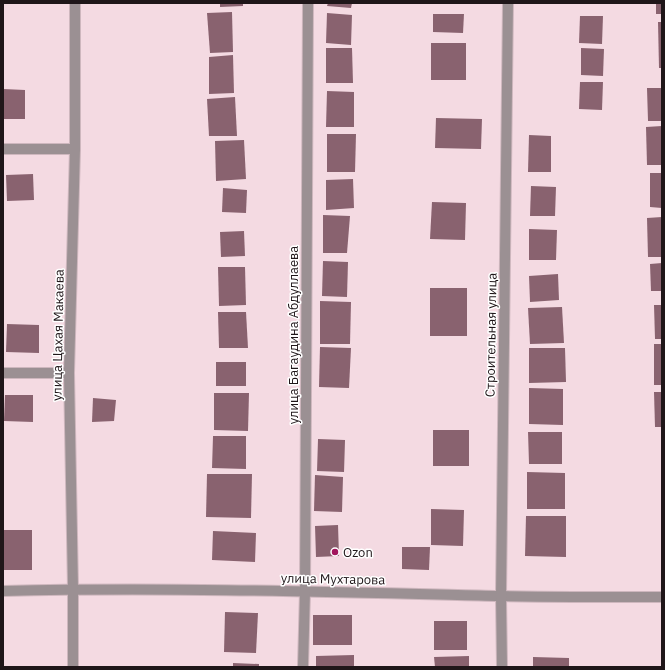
<svg xmlns="http://www.w3.org/2000/svg" width="665" height="670" font-family="'IBM Plex Sans',sans-serif">
<rect width="100%" height="100%" fill="#f4dae2"/>
<!-- building -->
<g fill="#89626f">
<polygon points="220,3 243,3 243,6 220,7"/>
<polygon points="328,3 352,3 351,8 327,6"/>
<rect x="656" y="3" width="6" height="11"/>
<polygon points="232,12 233,52 210,53 207,13"/>
<polygon points="327,13 352,15 351,45 326,43"/>
<polygon points="433,14 464,14 463,33 433,32"/>
<polygon points="580,16 603,16 602,44 579,43"/>
<polygon points="658,22 662,22 662,68 659,68"/>
<rect x="431" y="43" width="35" height="37"/>
<polygon points="326,48 352,48 353,83 326,83"/>
<polygon points="581,48 604,49 603,76 581,75"/>
<polygon points="233,55 234,93 209,94 209,57"/>
<polygon points="580,82 603,82 602,110 579,109"/>
<polygon points="647,88 662,88 662,121 648,121"/>
<polygon points="3,89 25,90 25,119 3,119"/>
<polygon points="327,91 354,92 354,127 326,127"/>
<polygon points="235,97 237,136 209,136 207,99"/>
<polygon points="436,118 482,119 481,149 435,148"/>
<polygon points="662,126 662,165 647,165 646,127"/>
<polygon points="327,134 356,134 355,172 327,172"/>
<polygon points="529,135 551,136 551,172 528,172"/>
<polygon points="244,140 246,179 216,181 215,141"/>
<polygon points="650,173 662,173 662,208 650,207"/>
<polygon points="33,174 34,200 7,201 6,175"/>
<polygon points="353,179 354,208 326,210 326,180"/>
<polygon points="531,186 556,187 555,216 530,216"/>
<polygon points="223,188 247,190 246,213 222,212"/>
<polygon points="432,202 466,203 465,240 430,239"/>
<polygon points="323,215 350,216 347,253 323,253"/>
<polygon points="662,217 662,257 648,257 647,218"/>
<polygon points="529,229 557,230 556,260 529,260"/>
<polygon points="244,231 245,256 221,257 220,232"/>
<polygon points="323,261 348,262 347,297 322,296"/>
<polygon points="662,263 662,291 651,291 650,264"/>
<polygon points="218,267 245,267 246,305 219,306"/>
<polygon points="558,274 559,300 530,302 529,276"/>
<rect x="430" y="288" width="37" height="48"/>
<polygon points="320,301 351,302 350,344 320,344"/>
<polygon points="654,305 662,305 662,339 655,339"/>
<polygon points="562,307 564,343 530,344 528,308"/>
<polygon points="218,312 246,312 248,348 219,348"/>
<polygon points="7,324 39,325 39,353 6,352"/>
<rect x="654" y="344" width="8" height="41"/>
<polygon points="320,347 351,348 349,388 319,387"/>
<polygon points="529,348 565,348 566,382 529,383"/>
<rect x="216" y="362" width="30" height="24"/>
<polygon points="529,388 563,389 563,425 529,424"/>
<polygon points="654,392 662,392 662,427 655,427"/>
<polygon points="214,393 249,393 248,431 214,430"/>
<polygon points="5,395 33,395 33,422 4,421"/>
<polygon points="93,398 116,400 114,421 92,422"/>
<rect x="433" y="430" width="36" height="36"/>
<polygon points="528,432 562,432 562,464 529,464"/>
<polygon points="213,436 246,436 246,469 212,468"/>
<polygon points="318,439 345,440 344,472 317,471"/>
<polygon points="527,472 565,473 565,509 527,509"/>
<polygon points="207,474 252,474 251,518 206,517"/>
<polygon points="315,475 343,477 342,512 314,511"/>
<polygon points="431,509 464,510 463,546 431,545"/>
<polygon points="526,516 566,516 566,557 525,556"/>
<polygon points="338,525 339,556 316,557 315,526"/>
<rect x="3" y="530" width="29" height="40"/>
<polygon points="213,531 256,533 255,562 212,560"/>
<polygon points="402,547 430,547 429,570 402,569"/>
<polygon points="225,612 258,613 256,653 224,652"/>
<rect x="313" y="615" width="39" height="30"/>
<rect x="434" y="621" width="33" height="29"/>
<polygon points="354,655 354,667 316,667 316,656"/>
<polygon points="469,656 469,667 435,667 434,657"/>
<polygon points="533,657 569,658 569,667 533,667"/>
<polygon points="233,663 259,664 259,667 233,667"/>
</g>
<g fill="none" stroke-linecap="round" stroke-linejoin="round">
<!-- minor casing -->
<g stroke="#ceb7be" stroke-width="12">
<g id="minor">
<polyline points="3,149 75,149"/>
<polyline points="3,373 69,373"/>
<path d="M3,591C169,587 334,592 500,596C554,597 608,597 662,597"/>
<polyline points="73,667 73,589 69,373 75,149 75,3"/>
<polyline points="303,667 305,591 308,3"/>
<polyline points="502,667 501,596 508,3"/>
</g>
</g>
<!-- minor -->
<use href="#minor" stroke="#9b9093" stroke-width="10"/>
</g>
<!-- markers -->
<circle fill="#a2155d" stroke="#fff" stroke-width="1.5" cx="335" cy="552" r="4"/>
<g text-anchor="middle" dominant-baseline="central" stroke-width="3" stroke-linejoin="round" paint-order="stroke">
<!-- street labels -->
<g font-size="13" fill="#1f1619" stroke="#fff">
<text transform="translate(58 335) rotate(-89)">улица Цахая Макаева</text>
<text transform="translate(293 335) rotate(-90)">улица Багаудина Абдуллаева</text>
<text transform="translate(491 335) rotate(-89)">Строительная улица</text>
<text transform="translate(333 579) rotate(1)">улица Мухтарова</text>
</g>
<!-- poi labels -->
<g font-size="13" fill="#1f1619" stroke="#fff" text-anchor="start">
<text x="343" y="552">Ozon</text>
</g>
</g>
<!-- border -->
<rect width="665" height="670" fill="none" stroke="#1f1619" stroke-width="8"/>
</svg>
